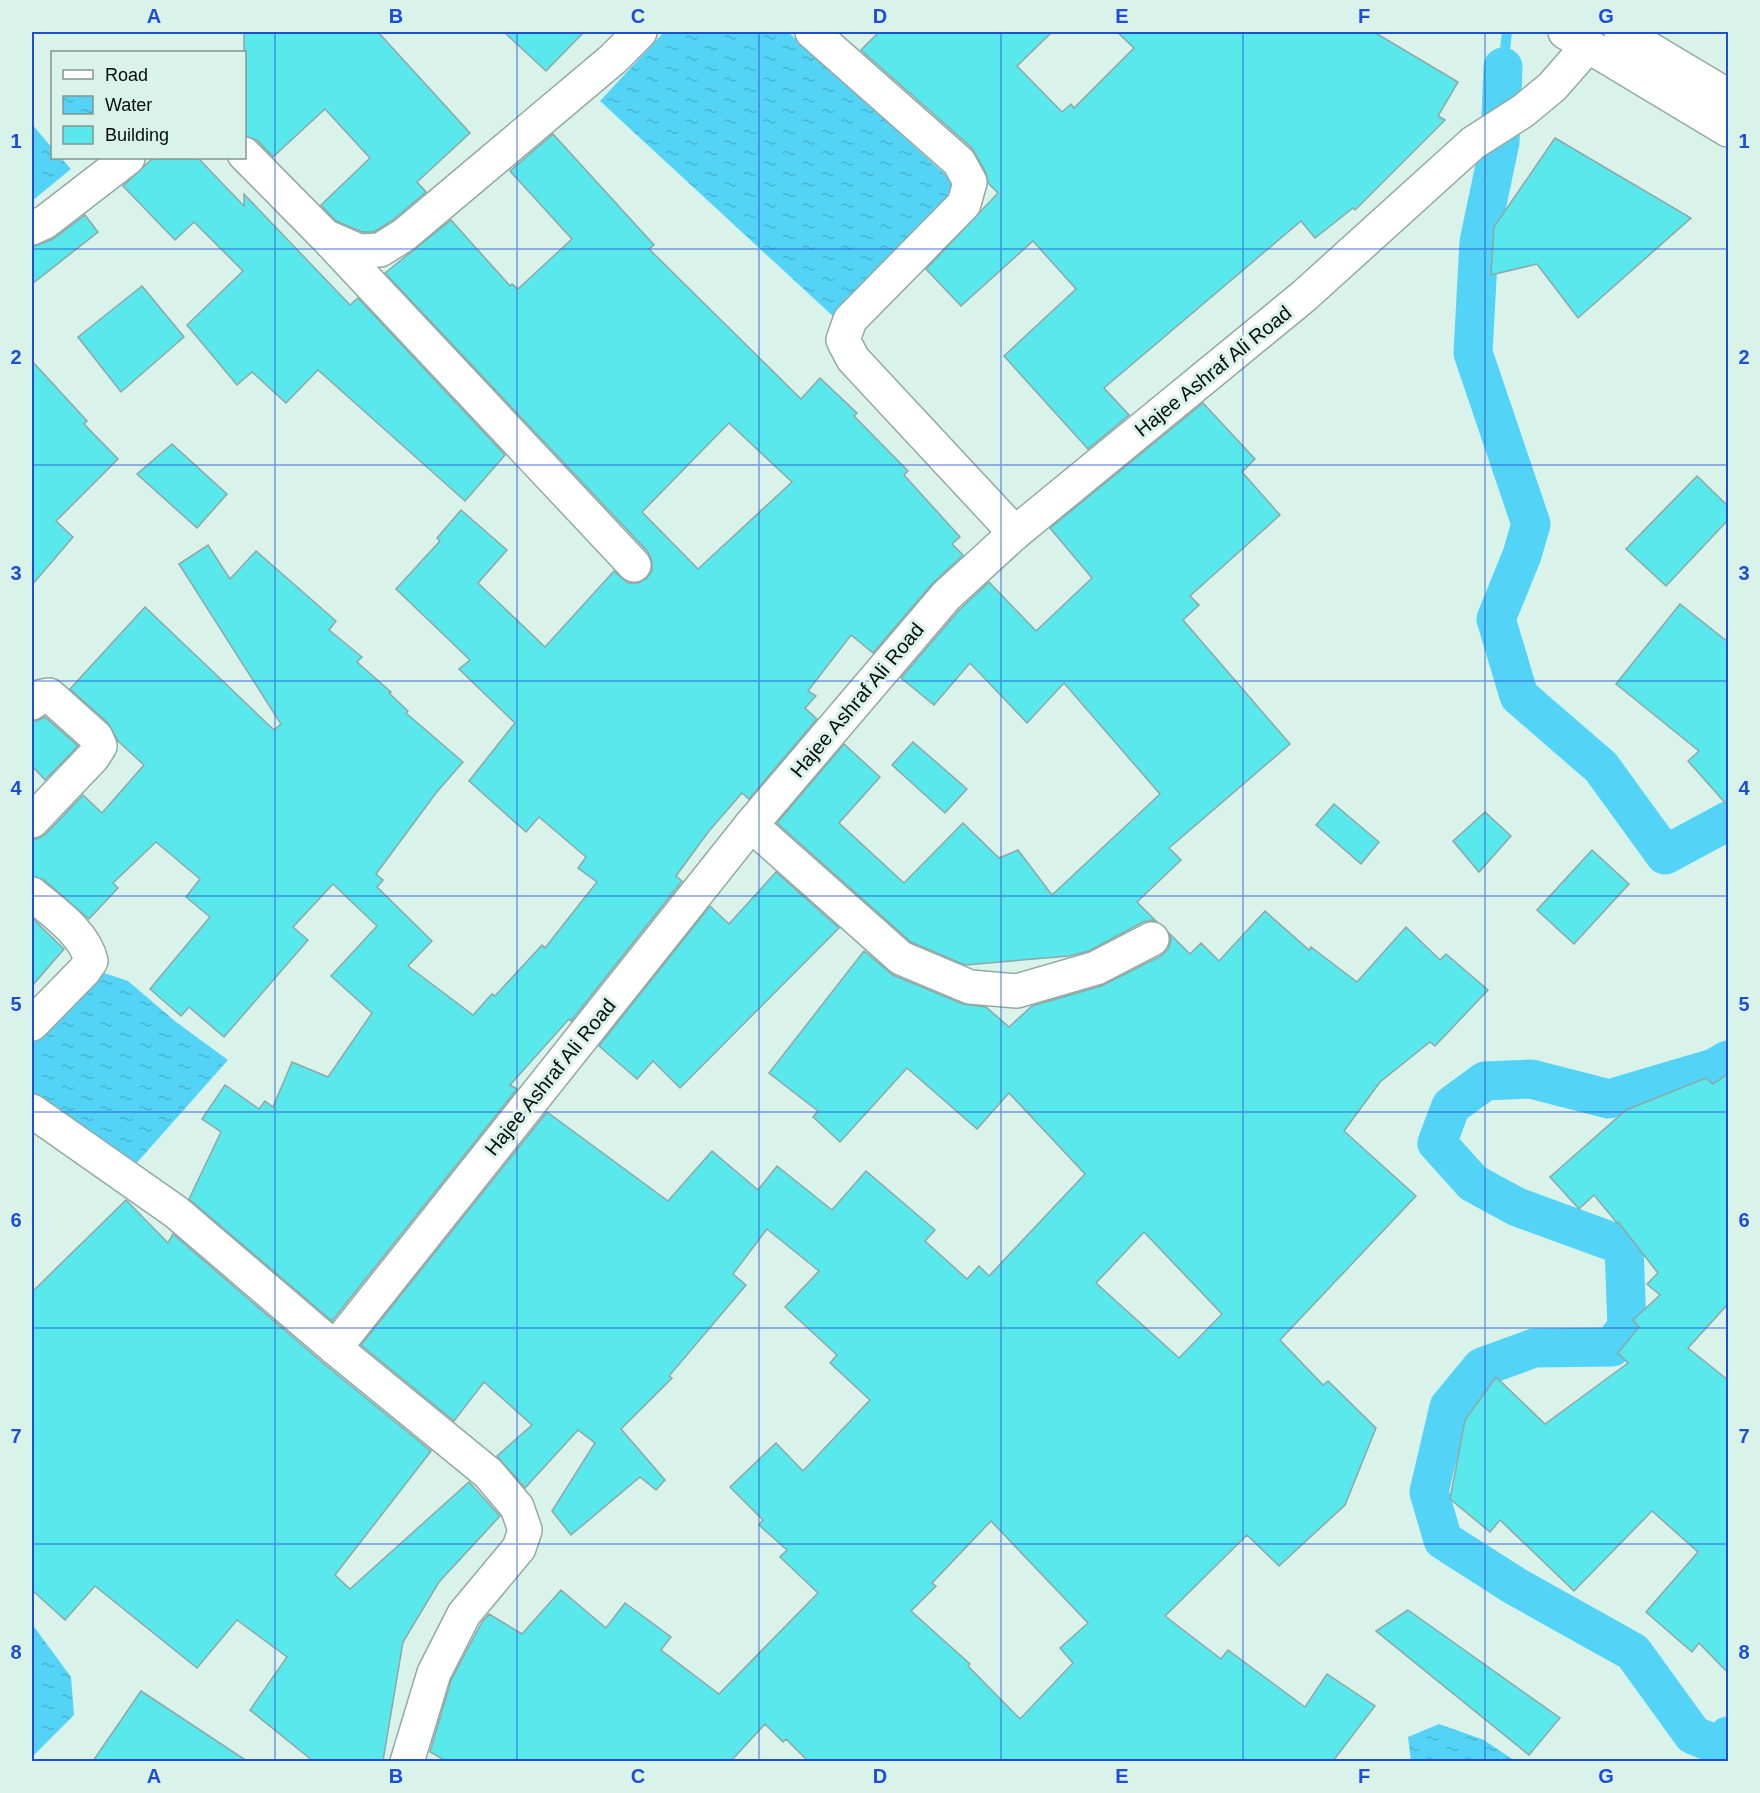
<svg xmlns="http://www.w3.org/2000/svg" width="1760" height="1793" font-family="Helvetica,sans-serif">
<defs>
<pattern id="water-ripples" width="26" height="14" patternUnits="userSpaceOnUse" patternTransform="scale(1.5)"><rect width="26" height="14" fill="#53d3f6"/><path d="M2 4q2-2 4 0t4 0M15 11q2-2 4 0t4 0" fill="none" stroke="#47b4d2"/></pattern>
</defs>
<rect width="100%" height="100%" fill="#d9f2ea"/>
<!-- water -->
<g fill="url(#water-ripples)">
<polygon points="664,32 788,32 948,177 952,187 947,197 835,318 600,101"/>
<polygon points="32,124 52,148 52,158 61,158 71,169 32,201"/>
<polygon points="104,973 128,981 176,1022 228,1060 134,1166 32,1100 32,1028 80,982"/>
<polygon points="32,1624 71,1677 74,1715 32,1757"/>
<polygon points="1439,1724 1484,1740 1515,1761 1411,1761 1408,1737"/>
</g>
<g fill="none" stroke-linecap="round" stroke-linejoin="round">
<!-- stream -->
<polyline stroke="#53d3f6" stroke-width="10" points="1503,67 1507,32"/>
<!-- canal -->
<g stroke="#53d3f6" stroke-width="39">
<polyline points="1503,67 1500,142 1479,242 1473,353 1531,524 1522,555 1496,619 1519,696 1601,767 1665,855 1728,821"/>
<polyline points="1728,1060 1714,1068 1609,1099 1531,1079 1485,1081 1451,1106 1437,1143 1473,1183 1517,1207 1624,1246 1627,1327 1612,1347 1534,1348 1482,1367 1449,1407 1429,1492 1443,1540 1515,1586 1633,1652 1693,1735 1718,1745 1728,1736"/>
</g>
</g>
<!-- building -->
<g fill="#59e8eb" stroke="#8ea7a8" stroke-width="1.5" fill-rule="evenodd">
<polygon points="244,32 378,32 470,133 417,182 426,192 393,220 374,232 362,232 336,221 321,205 370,158 325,109 273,157 257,140 244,136"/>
<polygon points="504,32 584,32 546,71"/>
<polygon points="879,32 1052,32 1017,66 1062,112 1071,104 1074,108 1134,48 1117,32 1374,32 1458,82 1438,116 1445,120 1355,210 1353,208 1315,238 1301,221 1104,388 1129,415 1088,449 1004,356 1076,289 1033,241 961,306 926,269 998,193 988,183 986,173 972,148 861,50"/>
<path d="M553,134L654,245L649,249L801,399L820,378L857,413L854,416L908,471L904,475L960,537L952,544L963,555L932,584L873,653L851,635L808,691L816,696L805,708L817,719L749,799L742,793L709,831L676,876L682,881L571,1021L569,1019L510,1085L517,1089L332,1321L189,1199L221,1132L202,1119L225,1085L259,1109L265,1101L273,1107L292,1062L328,1077L372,1013L331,976L377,926L333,884L293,927L308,940L224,1037L189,1007L181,1016L150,989L210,917L186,897L200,879L156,842L113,883L118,888L89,919L44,880L32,876V839H38L46,834L83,795L102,813L144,765L118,741L108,723L70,689L145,607L274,730L281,724L179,564L208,545L230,579L256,551L336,621L329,630L362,657L357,662L391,692L389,693L408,711L406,713L463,762L436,793L376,874L383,880L377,887L432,941L408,966L473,1015L492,994L495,996L542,945L545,948L597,882L578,868L586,857L539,817L526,832L469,781L515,723L459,669L470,660L396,589L440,541L437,538L461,510L507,550L478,583L545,647L614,571L628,583H638L646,579L652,571V561L648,552L385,273L451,220L510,286L512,284L518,289L572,239L510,171ZM729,423L792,482L698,569L642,512Z"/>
<polygon points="1555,138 1691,218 1578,318 1537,264 1491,275 1494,227"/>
<polygon points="153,158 198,158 244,206 244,194 350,305 358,298 505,455 465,501 318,370 286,403 252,372 237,385 187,325 243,271 194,222 175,240 123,186"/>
<polygon points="85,215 98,232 32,284 32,247 53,239"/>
<polygon points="142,286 184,337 121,392 78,337"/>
<polygon points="32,361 87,421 84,424 118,459 56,521 73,537 32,585"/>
<polygon points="1203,403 1255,459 1242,472 1280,515 1190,596 1199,605 1183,620 1290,744 1169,848 1181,860 1137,902 1157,922 1152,920 1143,922 1089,951 1069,956 965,965 911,942 777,823 844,744 880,777 839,823 904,883 963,823 999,858 1018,850 1052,895 1160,794 1064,683 1027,723 970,663 934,705 901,678 960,609 989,582 1036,631 1092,578 1050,528"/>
<polygon points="172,444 227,494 197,528 137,474"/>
<polygon points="1697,476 1728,506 1728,520 1666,586 1626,549"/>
<polygon points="1680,604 1728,642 1728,806 1688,761 1699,751 1616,684"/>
<polygon points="45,717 78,746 45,780 32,766 32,721 36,721"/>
<polygon points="913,742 967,789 945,813 892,765"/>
<polygon points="1334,804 1379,842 1361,864 1316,825"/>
<polygon points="1485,812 1511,836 1479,872 1453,841"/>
<polygon points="1592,850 1629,884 1574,944 1537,910"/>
<polygon points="776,872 839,928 680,1088 653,1061 637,1079 599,1046 710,906 729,924"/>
<path d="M1265,911L1309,950L1311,947L1357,982L1406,927L1440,960L1446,954L1488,990L1435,1046L1430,1042L1380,1082L1344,1131L1416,1196L1280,1340L1323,1385L1328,1381L1376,1428L1345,1505L1279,1566L1247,1535L1165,1616L1221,1659L1228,1650L1305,1707L1327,1674L1375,1706L1333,1761H808L786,1739L783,1742L765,1724L731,1761H446L430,1752L451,1680L482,1622L489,1614L522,1634L561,1590L606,1628L625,1603L671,1637L661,1650L719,1694L818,1593L780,1557L787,1550L759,1525L763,1520L730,1487L776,1443L803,1471L870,1400L830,1363L837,1355L785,1307L819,1271L767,1229L733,1274L746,1285L669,1376L672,1378L621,1429L665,1480L656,1490L640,1477L571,1535L552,1511L595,1443L578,1430L525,1488L497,1456L532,1425L484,1382L454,1421L361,1345L547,1112L668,1201L712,1151L758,1190L777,1166L832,1210L866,1171L935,1230L925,1241L967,1279L979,1266L989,1276L1085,1174L1009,1093L977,1129L907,1068L840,1142L813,1117L818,1111L769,1073L864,951L893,975L963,1004L986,1007L1009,1027L1032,1006L1101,986L1161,956L1168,949L1171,940L1169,933L1190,954L1201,943L1219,961ZM1144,1232L1222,1314L1179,1358L1096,1283ZM991,1521L1088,1623L1060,1648L1073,1663L1020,1719L968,1666L970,1664L911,1611L936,1586L932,1583Z"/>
<polygon points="32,918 64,949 32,986"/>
<polygon points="1728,1074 1728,1304 1688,1348 1728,1380 1728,1673 1699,1643 1692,1652 1646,1612 1698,1552 1652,1511 1574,1591 1500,1520 1490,1532 1450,1499 1465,1420 1496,1377 1545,1424 1628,1363 1618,1353 1639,1327 1633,1320 1660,1295 1647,1284 1658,1273 1618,1222 1617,1223 1594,1195 1579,1209 1550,1177 1626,1110 1706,1078 1713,1084"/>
<polygon points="126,1200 168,1243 173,1234 323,1363 431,1451 335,1575 350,1589 469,1482 500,1516 439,1582 403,1642 383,1761 313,1761 250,1710 287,1657 237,1620 197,1668 95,1586 65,1620 32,1590 32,1292"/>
<polygon points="1408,1610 1560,1718 1529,1755 1376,1631"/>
<polygon points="141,1691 247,1761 93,1761"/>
</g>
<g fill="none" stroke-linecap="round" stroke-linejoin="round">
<!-- street casing -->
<g stroke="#93aaa3" stroke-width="36">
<g id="street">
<polyline points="812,32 959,162 970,182 964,204 850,320 843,340 853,359 1015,533"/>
<polyline points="244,154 327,238 634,565"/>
<polyline points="32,228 45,222 128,158"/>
<polyline points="329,238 359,251 380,250 404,235 613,59 640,32"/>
<polyline points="32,703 39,697 49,695 96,737 100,746 93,757 32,821"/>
<polyline points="751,825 901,958 970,987 1017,991 1096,968 1152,939"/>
<path d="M32,894C53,912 85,933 91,961L84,971L32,1024"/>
<polyline points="32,1111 176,1212 335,1348 488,1473 517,1507 525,1530 519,1548 464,1614 434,1673 407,1762"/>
<polyline points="335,1348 751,825 946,596 1015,533 1304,296 1473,143 1523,111 1552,87 1588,46"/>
</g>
</g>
<!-- highway casing -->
<g stroke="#93aaa3" stroke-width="36">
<g id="highway">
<polyline points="1565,32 1728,130"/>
<polyline points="1621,32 1728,96"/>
</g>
</g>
<!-- street -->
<use href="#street" stroke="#fff" stroke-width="33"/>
<!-- highway -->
<use href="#highway" stroke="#fff" stroke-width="33"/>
</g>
<!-- grid -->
<path fill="none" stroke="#1d4ed8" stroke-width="1.5" stroke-opacity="0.55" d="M275,32V1762M517,32V1762M759,32V1762M1001,32V1762M1243,32V1762M1485,32V1762M32,249H1728M32,465H1728M32,681H1728M32,896H1728M32,1112H1728M32,1328H1728M32,1544H1728"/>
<g text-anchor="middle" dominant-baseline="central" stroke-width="6" stroke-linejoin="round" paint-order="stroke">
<!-- street labels -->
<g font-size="20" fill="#050d0b" stroke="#d9f2ea">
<text transform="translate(1213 371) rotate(-39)">Hajee Ashraf Ali Road</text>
<text transform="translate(857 700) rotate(-50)">Hajee Ashraf Ali Road</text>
<text transform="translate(550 1077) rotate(-51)">Hajee Ashraf Ali Road</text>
</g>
</g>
<!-- border -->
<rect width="1760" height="1793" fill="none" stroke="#d9f2ea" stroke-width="66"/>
<!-- legend -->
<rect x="51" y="51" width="195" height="108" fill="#d9f2ea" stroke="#849691" stroke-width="1.5"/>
<rect x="63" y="70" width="30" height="9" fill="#ffffff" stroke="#849691" stroke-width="1.5"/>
<text x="105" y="81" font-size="18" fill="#050d0b">Road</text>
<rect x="63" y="96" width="30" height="18" fill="url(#water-ripples)" stroke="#849691" stroke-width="1.5"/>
<text x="105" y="111" font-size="18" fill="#050d0b">Water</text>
<rect x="63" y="126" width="30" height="18" fill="#59e8eb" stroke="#849691" stroke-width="1.5"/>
<text x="105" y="141" font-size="18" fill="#050d0b">Building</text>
<rect x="33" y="33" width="1694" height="1727" fill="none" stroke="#1d4ed8" stroke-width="2"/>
<g font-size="20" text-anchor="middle" font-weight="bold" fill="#1d4ed8">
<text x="154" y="23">A</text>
<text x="396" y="23">B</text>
<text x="638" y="23">C</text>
<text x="880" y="23">D</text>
<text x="1122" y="23">E</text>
<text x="1364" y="23">F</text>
<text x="1606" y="23">G</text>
<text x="16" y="148">1</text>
<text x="1744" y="148">1</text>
<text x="16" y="364">2</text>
<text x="1744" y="364">2</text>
<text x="16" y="580">3</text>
<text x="1744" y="580">3</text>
<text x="16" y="795">4</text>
<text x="1744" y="795">4</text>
<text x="16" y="1011">5</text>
<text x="1744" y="1011">5</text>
<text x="16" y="1227">6</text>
<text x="1744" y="1227">6</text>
<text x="16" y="1443">7</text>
<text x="1744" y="1443">7</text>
<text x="16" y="1659">8</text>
<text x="1744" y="1659">8</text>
<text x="154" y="1783">A</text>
<text x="396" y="1783">B</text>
<text x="638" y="1783">C</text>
<text x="880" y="1783">D</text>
<text x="1122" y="1783">E</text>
<text x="1364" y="1783">F</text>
<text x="1606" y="1783">G</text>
</g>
</svg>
